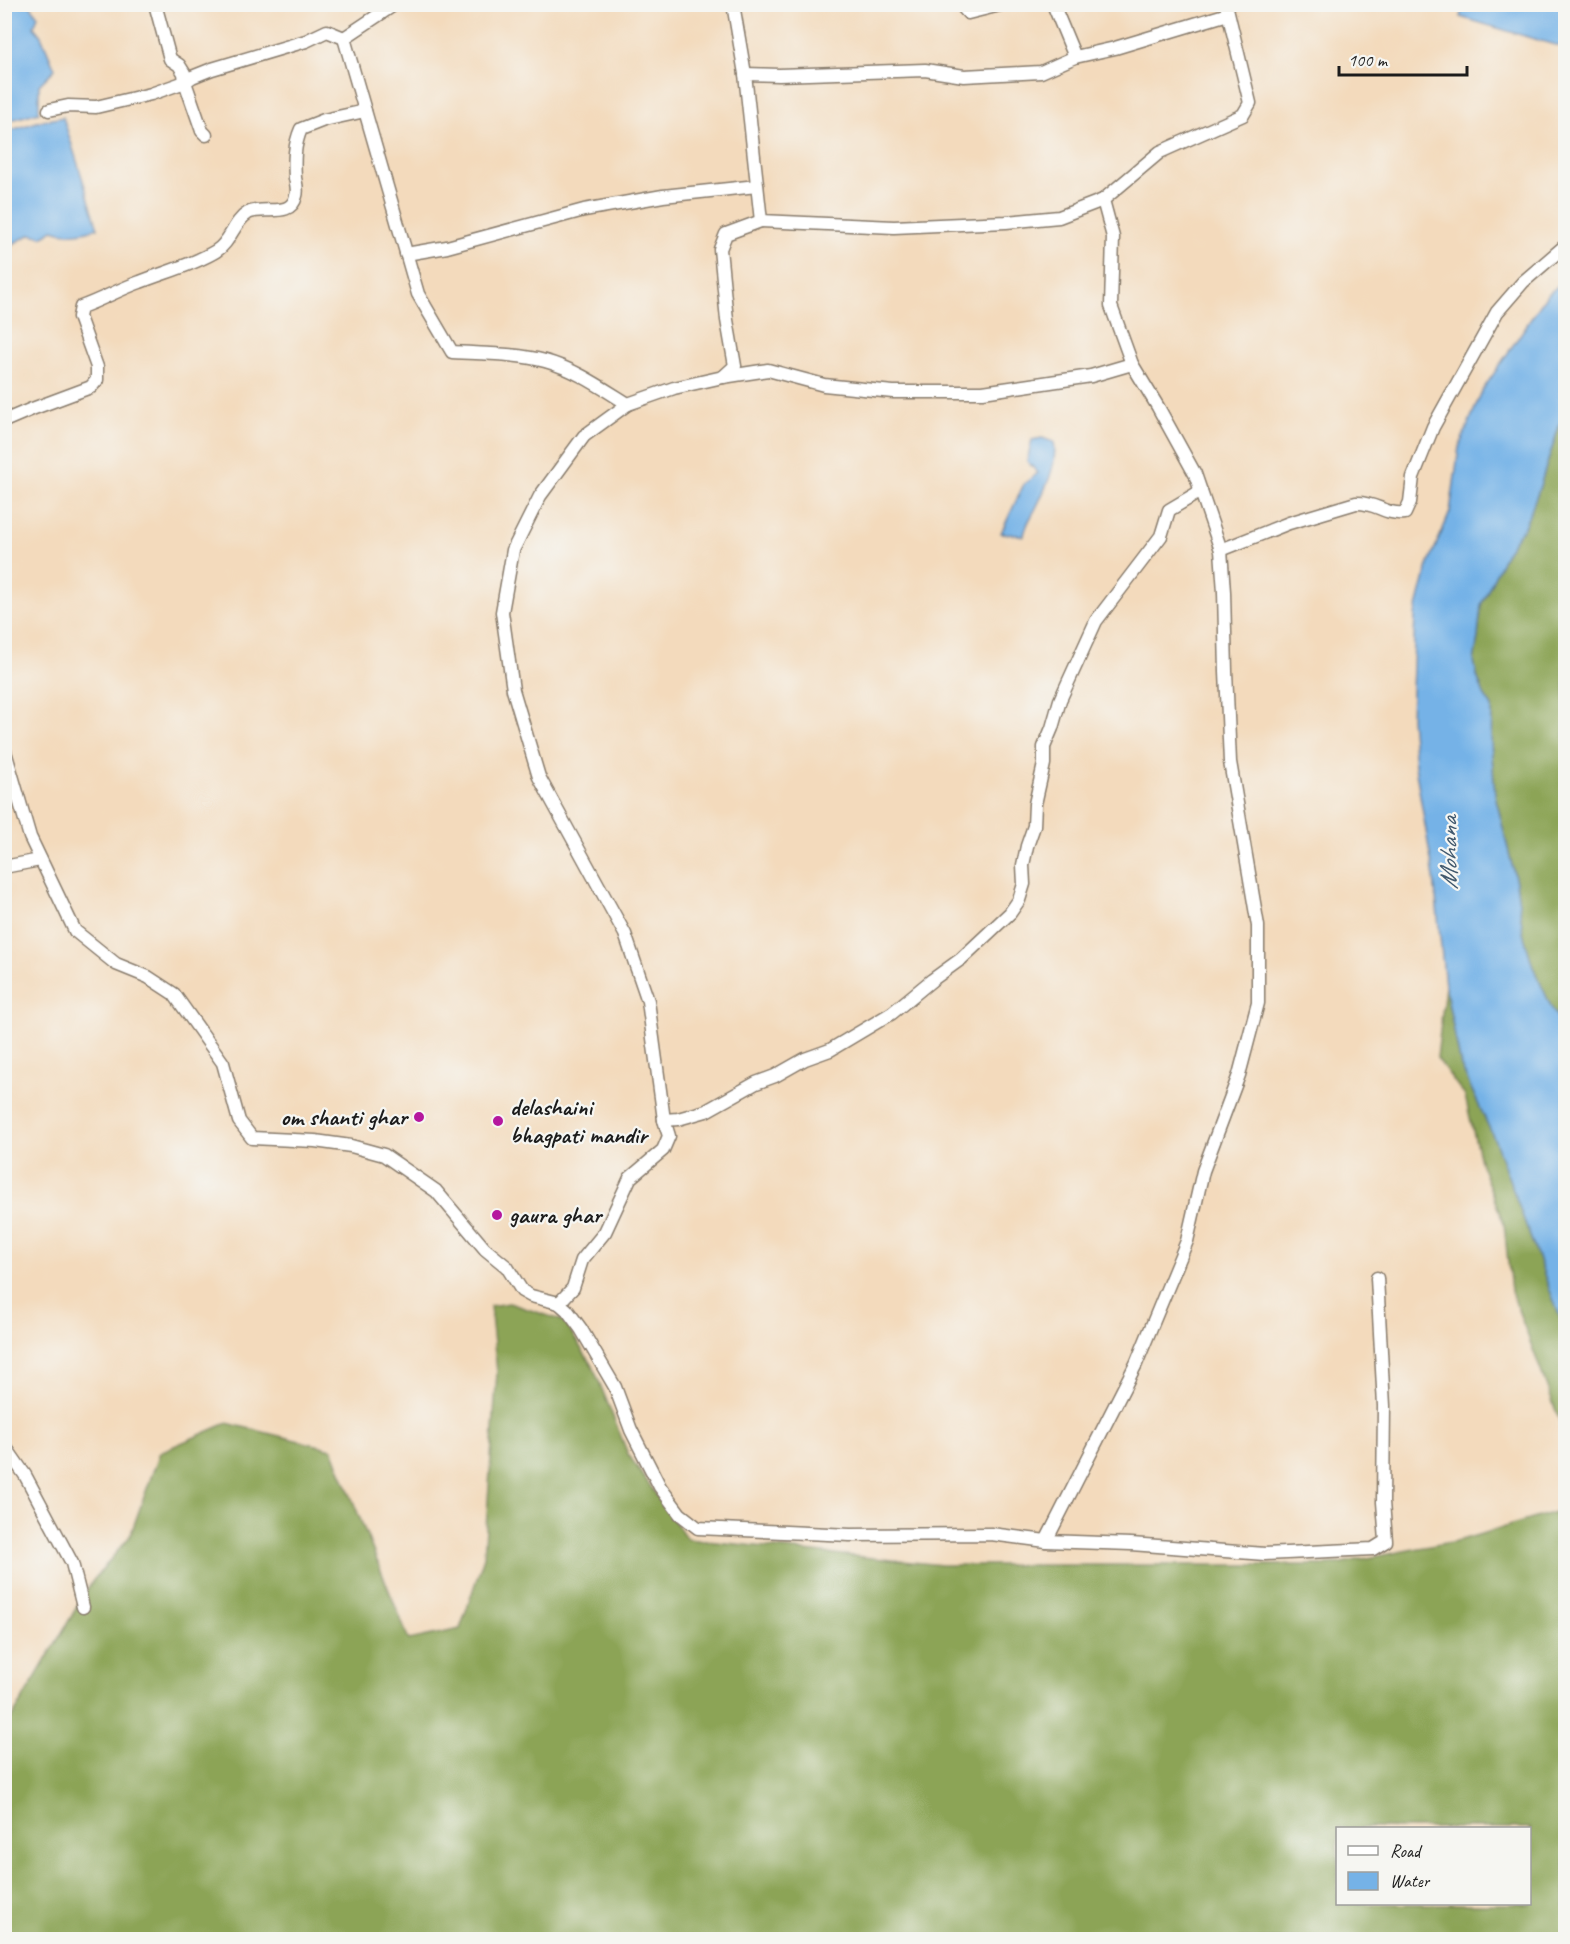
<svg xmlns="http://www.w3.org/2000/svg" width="1570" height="1944" font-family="Caveat,sans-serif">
<rect width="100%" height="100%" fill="#f6f6f2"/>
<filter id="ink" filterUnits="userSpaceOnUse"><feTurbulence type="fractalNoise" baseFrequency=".0167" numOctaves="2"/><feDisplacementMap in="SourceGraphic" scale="12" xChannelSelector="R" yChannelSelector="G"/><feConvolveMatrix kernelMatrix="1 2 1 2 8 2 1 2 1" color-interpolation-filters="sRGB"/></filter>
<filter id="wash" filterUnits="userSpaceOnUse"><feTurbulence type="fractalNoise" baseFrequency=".008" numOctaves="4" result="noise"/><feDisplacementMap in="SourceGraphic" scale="24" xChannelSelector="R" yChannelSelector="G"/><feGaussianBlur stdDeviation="1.35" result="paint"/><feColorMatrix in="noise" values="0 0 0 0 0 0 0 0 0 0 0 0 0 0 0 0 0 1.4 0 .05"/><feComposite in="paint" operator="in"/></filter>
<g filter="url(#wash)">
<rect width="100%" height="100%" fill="#f3dabc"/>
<!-- forest -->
<g fill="#8ca456" stroke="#546039" stroke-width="1.5" fill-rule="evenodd">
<polygon points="1565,384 1565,1029 1553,1011 1533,967 1523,933 1516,882 1495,795 1491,743 1492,707 1484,695 1477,676 1474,661 1478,637 1481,605 1505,554 1525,525 1538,492 1563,414"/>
<polygon points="1445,986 1461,1066 1494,1138 1565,1331 1565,1435 1511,1291 1504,1224 1481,1165 1465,1096 1437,1058"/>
<path d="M509,1303L564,1321L594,1369L628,1454L687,1539L942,1565H1331L1461,1540L1565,1509V1939L5,1940V1724L11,1719L91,1583L130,1536L160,1452L227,1423L332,1449L409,1640L460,1629L484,1557L497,1372L490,1306ZM1338,1828H1530V1904H1338Z"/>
</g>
<!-- water -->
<g fill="#75b2e7" stroke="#486782" stroke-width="1.5">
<polygon points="5,4 30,5 38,16 34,27 41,36 55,69 39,85 39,112 5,122"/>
<polygon points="1463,5 1565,5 1565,48 1460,17"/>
<path d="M63,117L98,228C82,233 69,236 53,230L42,237L31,234L5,248V132L37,122Z"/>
<polygon points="1565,280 1566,384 1563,414 1538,492 1525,525 1505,554 1481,605 1478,637 1474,661 1477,676 1484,695 1492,707 1491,743 1495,795 1516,882 1523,933 1533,967 1553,1011 1565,1029 1565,1331 1494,1138 1461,1066 1445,986 1434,878 1415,766 1411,718 1415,615 1428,565 1450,512 1459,447 1482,391 1547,295"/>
<path d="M1042,438L1054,442C1058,464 1045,490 1035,510C1030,519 1025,526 1024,536L1001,533L1024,484L1038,473L1027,461L1032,440Z"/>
</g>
</g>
<g filter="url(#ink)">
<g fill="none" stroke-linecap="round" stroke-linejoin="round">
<!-- minor casing -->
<g stroke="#887b6c" stroke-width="15">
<g id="minor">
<polyline points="155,4 170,59 179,65 184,73 185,82 202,131 206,135"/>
<path d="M395,4L344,38L418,294L452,352C483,354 515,353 545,361C575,369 602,388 628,404L674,388L723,377L735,366L727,320L720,249L726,234L761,221"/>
<polyline points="733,4 745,74 761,221 894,227 1006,222 1059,217 1103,200"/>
<polyline points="960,4 968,13 1004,4"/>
<polyline points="1053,4 1075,57"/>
<polyline points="745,74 779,75 925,70 964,76 1041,72 1075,57 1115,48 1228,14"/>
<polyline points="49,110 68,106 96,107 151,94 185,82 192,77 212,69 306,41 327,31 344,38"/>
<polyline points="406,254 447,247 584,210 663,196 757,186"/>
<polyline points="723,377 768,370 824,385 893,392 983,392 1091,376 1132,364"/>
<polyline points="628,404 584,436 540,496 513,550 502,612 513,690 539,777 625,934 648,1001 664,1120 678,1119 706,1111 756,1083 775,1076 805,1059 830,1050 892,1013 932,980 961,959 1010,913 1019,900 1024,884 1023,865 1027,846 1034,826 1035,804 1044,764 1044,747 1052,728 1060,700 1096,621 1161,536 1169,510 1201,491"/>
<path d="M4,421L32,409L91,387L97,380V367L79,317L81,307C101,300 120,289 140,282C165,272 193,265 216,251C231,242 233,222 248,213C263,205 291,219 296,196C298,191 296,183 295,178C294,160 294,145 301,129L324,120L365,111"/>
<path d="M1221,550L1289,523L1356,503C1376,502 1384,515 1405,513L1410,502L1413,477L1433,427L1497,312L1523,282L1566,245"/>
<polyline points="4,748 30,837 75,931 116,964 148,977 174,994 223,1063 239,1121 252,1138 315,1141 351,1146 384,1155 436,1191 485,1249 507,1267 522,1291 531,1296 559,1303 567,1310 581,1329 615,1387 631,1430 660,1487 680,1514 698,1528 850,1535 991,1534 1046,1541 1131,1544 1265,1554 1373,1549 1386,1541 1383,1502 1384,1406 1377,1278"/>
<polyline points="4,867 40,860"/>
<polyline points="559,1303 573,1288 582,1260 605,1232 630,1178 663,1150 669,1136 664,1120"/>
<polyline points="4,1445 25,1475 72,1563 83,1607"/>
<polyline points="1046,1541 1136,1364 1187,1241 1203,1171 1239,1075 1258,1003 1258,926 1230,762 1226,671 1224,592 1221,550 1195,474 1158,407 1132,364 1111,306 1113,237 1103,200 1160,152 1243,115 1250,103 1226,4"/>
</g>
</g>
<!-- minor -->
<use href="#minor" stroke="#fff" stroke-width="12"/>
</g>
</g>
<!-- markers -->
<g fill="#b5179e" stroke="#f6f6f2" stroke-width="2">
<circle cx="419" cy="1117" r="6"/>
<circle cx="498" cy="1121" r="6"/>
<circle cx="497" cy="1215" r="6"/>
</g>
<g text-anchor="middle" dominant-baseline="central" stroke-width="4.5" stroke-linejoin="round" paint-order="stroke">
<!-- poi labels -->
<g font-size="24" font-weight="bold" fill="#1c1c1c" stroke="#f6f6f2" text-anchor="start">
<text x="510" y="1107">delashaini<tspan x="510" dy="28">bhagpati mandir</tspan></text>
<text x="407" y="1117" text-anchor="end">om shanti ghar</text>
<text x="509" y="1215">gaura ghar</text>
</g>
<!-- water labels -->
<g font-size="26" font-style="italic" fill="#40586d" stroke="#f6f6f2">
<text transform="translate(1448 853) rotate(-90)">Mohana</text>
</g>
</g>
<!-- margin -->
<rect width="1570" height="1944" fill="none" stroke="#f6f6f2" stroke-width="24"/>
<!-- legend -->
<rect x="1336" y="1827" width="195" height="78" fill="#f6f6f2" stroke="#9f9f9c" stroke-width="1.5"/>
<rect x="1348" y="1846" width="30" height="9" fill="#ffffff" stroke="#9f9f9c" stroke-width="1.5"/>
<text x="1390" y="1857" font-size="18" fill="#1c1c1c">Road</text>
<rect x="1348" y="1872" width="30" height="18" fill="#75b2e7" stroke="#9f9f9c" stroke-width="1.5"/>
<text x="1390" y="1887" font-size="18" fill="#1c1c1c">Water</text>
<!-- scale -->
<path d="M1339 66v9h128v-9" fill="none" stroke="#1c1c1c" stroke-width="3"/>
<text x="1348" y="66" font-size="18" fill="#1c1c1c" stroke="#f6f6f2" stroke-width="4.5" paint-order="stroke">100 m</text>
</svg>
